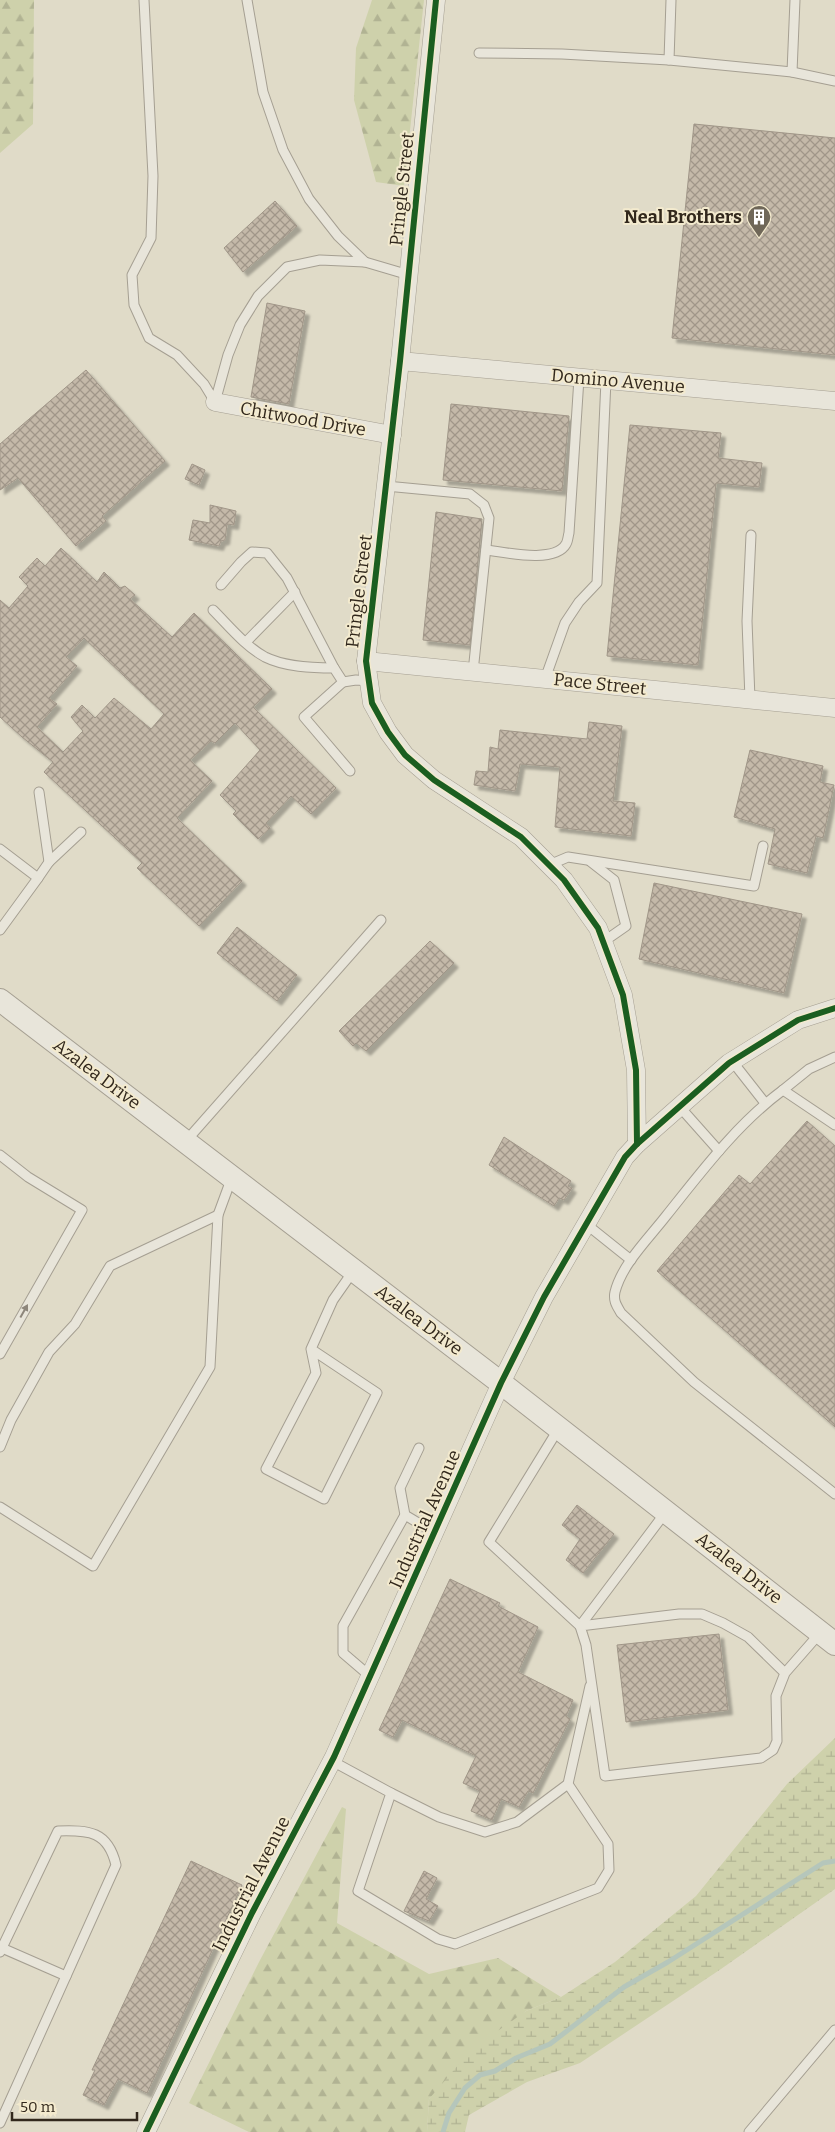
<svg xmlns="http://www.w3.org/2000/svg" width="835" height="2132" font-family="Bitter,serif">
<defs>
<pattern id="forest-firs" width="22" height="20" patternUnits="userSpaceOnUse" patternTransform="scale(1.25)"><rect width="22" height="20" fill="#ced1ab"/><path d="M5 1l3.5 6h-7zM16 11l3.5 6h-7z" fill="#b1b393"/></pattern>
<pattern id="wetland-marsh" width="20" height="14" patternUnits="userSpaceOnUse" patternTransform="scale(1.25)"><rect width="20" height="14" fill="#ced1ab"/><path d="M1 5h8M5 5V1M11 12h8M15 12V8" fill="none" stroke="#b1b393"/></pattern>
<pattern id="building-cross-hatch" width="8" height="8" patternUnits="userSpaceOnUse" patternTransform="scale(1.25)"><rect width="8" height="8" fill="#c4b9a9"/><path d="M0 0l8 8M0 8l8-8" fill="none" stroke="#a09689"/></pattern>
<filter id="shadow"><feDropShadow dx="4.5" dy="4.5" stdDeviation="1" flood-color="#0004"/></filter>
</defs>
<rect width="100%" height="100%" fill="#e0dbc8"/>
<!-- forest -->
<g fill="url(#forest-firs)">
<polygon points="0,0 34,0 33,124 0,153"/>
<polygon points="372,0 424,0 404,186 376,182 354,100 356,48"/>
<polygon points="342,1807 346,1809 337,1923 429,1974 498,1958 561,1997 526,2011 429,2099 427,2132 249,2132 189,2103 259,1962"/>
</g>
<!-- wetland -->
<polygon fill="url(#wetland-marsh)" points="835,1738 835,1889 721,1969 580,2063 527,2082 469,2115 465,2132 427,2132 429,2099 472,2049 526,2011 561,1997 615,1962 696,1896 787,1784"/>
<g fill="none" stroke-linecap="round" stroke-linejoin="round">
<!-- stream -->
<polyline stroke="#b5c6bb" stroke-width="5" points="443,2132 449,2113 465,2088 480,2075 495,2071 516,2058 550,2044 624,1987 668,1962 823,1863 835,1861"/>
</g>
<!-- building -->
<g fill="url(#building-cross-hatch)" stroke="#a09688" fill-rule="evenodd" filter="url(#shadow)">
<polygon points="694,124 835,138 835,355 672,338"/>
<polygon points="275,201 297,226 243,272 224,248"/>
<polygon points="267,303 305,311 289,404 251,397"/>
<polygon points="86,370 165,461 102,516 106,521 76,546 18,478 0,490 0,444"/>
<polygon points="451,404 569,416 562,491 443,480"/>
<polygon points="630,425 721,433 718,458 762,463 759,487 716,483 698,665 607,656"/>
<polygon points="192,464 205,470 199,485 185,479"/>
<polygon points="210,505 236,511 234,525 227,524 225,540 221,541 219,546 189,540 193,520 210,523"/>
<polygon points="436,512 482,519 470,645 423,640"/>
<path d="M61,548L97,582L104,572L120,588L125,586L135,595L130,599L172,637L194,613L272,689L253,707L336,788L311,814L291,796L266,823L270,828L258,839L233,814L236,811L220,795L260,750L235,723L215,743L211,741L190,760L212,781L177,818L242,881L199,926L137,868L142,863L44,772L53,762L22,737L0,717V600L9,608L28,586L19,577L37,558L45,566ZM84,638L164,714L151,729L114,698L95,718L82,705L71,717L83,731L63,752L37,727L57,704L49,698L77,666L66,657Z"/>
<polygon points="589,722 622,726 613,801 635,803 631,836 555,827 560,767 520,764 515,791 474,785 476,771 488,772 490,747 498,749 500,730 587,739"/>
<polygon points="750,750 823,766 820,782 834,785 823,838 816,836 807,873 768,864 775,829 734,817"/>
<polygon points="654,883 802,914 784,993 639,959"/>
<polygon points="237,927 297,975 277,1001 217,953"/>
<polygon points="430,941 454,963 366,1051 356,1043 353,1046 339,1031"/>
<polygon points="807,1121 835,1146 835,1427 657,1271 739,1175 750,1184"/>
<polygon points="504,1137 571,1181 568,1186 572,1188 564,1200 559,1198 554,1206 489,1165"/>
<polygon points="577,1505 614,1534 583,1573 566,1560 580,1539 562,1525"/>
<polygon points="450,1579 500,1603 498,1606 538,1627 518,1672 573,1700 566,1716 570,1719 533,1793 528,1791 519,1807 501,1799 492,1820 471,1811 480,1791 463,1783 476,1756 402,1720 393,1737 379,1730"/>
<polygon points="719,1634 728,1710 626,1722 617,1645"/>
<polygon points="191,1861 242,1885 147,2093 118,2079 104,2105 83,2095 95,2070 92,2070"/>
<polygon points="424,1871 437,1878 426,1899 438,1906 429,1921 404,1911"/>
</g>
<g fill="none" stroke-linecap="round" stroke-linejoin="round">
<!-- service casing -->
<g stroke="#a59f92" stroke-width="11">
<g id="service">
<polyline points="144,0 153,176 151,238 132,275 134,305 149,338 177,355 204,384 215,402 228,355 240,325 258,296 287,267 320,260 365,262 409,275"/>
<polyline points="247,0 263,92 283,150 309,199 338,236 365,262"/>
<polyline points="671,0 669,60 792,72 835,81"/>
<polyline points="479,53 562,54 669,60"/>
<polyline points="792,72 795,0"/>
<polyline points="386,486 470,494 484,505 489,518 473,672"/>
<path d="M486,550C504,552 555,564 566,544C568,541 568,536 569,533L579,378"/>
<polyline points="221,585 241,562 252,552 267,553 287,578 334,668"/>
<path d="M213,610C229,626 245,646 265,657C285,667 312,668 334,668L343,682L356,680L369,681"/>
<polyline points="246,642 295,592"/>
<polyline points="545,679 565,623 579,602 597,583 606,380"/>
<polyline points="343,682 304,717 350,771"/>
<polyline points="750,699 747,621 751,535"/>
<polyline points="39,792 49,862"/>
<polyline points="0,849 38,878 0,930"/>
<polyline points="591,862 614,880 626,926 603,942"/>
<polyline points="549,865 568,857 754,886 763,846"/>
<polyline points="38,878 49,862 81,832"/>
<polyline points="732,1061 765,1103"/>
<polyline points="783,1090 809,1069 835,1057"/>
<polyline points="679,1106 719,1151"/>
<path d="M835,1125L783,1090C737,1124 702,1171 666,1216C649,1238 622,1264 615,1292C613,1301 617,1306 621,1313L694,1382L835,1494"/>
<polyline points="186,1141 381,920"/>
<polyline points="0,1155 28,1177 82,1210 0,1354"/>
<polyline points="586,1224 631,1260"/>
<polyline points="311,1349 377,1393 324,1499 266,1469 316,1373 311,1349 333,1300 354,1270"/>
<polyline points="559,1428 489,1542 580,1626 665,1513"/>
<polyline points="0,1447 11,1420 49,1352 75,1324 110,1266 218,1215"/>
<polyline points="419,1448 400,1488 405,1515 435,1533"/>
<polyline points="0,1507 93,1566 210,1367 218,1215 232,1177"/>
<polyline points="785,1673 748,1637 723,1623 702,1614 679,1614 580,1626 586,1645 605,1776 761,1758 773,1750 777,1741 776,1696 785,1673 820,1633"/>
<polyline points="371,1677 343,1653 343,1626 405,1515"/>
<polyline points="332,1761 391,1793 358,1891 438,1939 455,1944 598,1888 609,1870 608,1844 568,1784 590,1686"/>
<polyline points="391,1793 439,1817 485,1832 517,1822 568,1784"/>
<polyline points="2,1948 66,1976"/>
<path d="M0,1952L58,1831C89,1830 108,1831 116,1865L0,2123"/>
<polyline points="749,2132 835,2030"/>
</g>
</g>
<!-- minor casing -->
<g stroke="#a59f92" stroke-width="19">
<g id="minor">
<polyline points="436,0 400,361 366,661 372,703 388,732 405,755 434,780 521,837 564,880 598,928 623,995 636,1070 637,1144"/>
<polyline points="400,361 835,401"/>
<polyline points="215,402 392,435"/>
<polyline points="366,661 835,708"/>
<polyline points="146,2132 252,1913 334,1757 501,1383 544,1297 625,1157 637,1144 729,1063 798,1020 835,1008"/>
</g>
</g>
<!-- tertiary casing -->
<g stroke="#a59f92" stroke-width="24">
<polyline id="tertiary" points="0,1000 501,1383 835,1644"/>
</g>
<!-- service -->
<use href="#service" stroke="#e8e5da" stroke-width="9"/>
<!-- minor -->
<use href="#minor" stroke="#e8e5da" stroke-width="18"/>
<!-- tertiary -->
<use href="#tertiary" stroke="#e8e5da" stroke-width="22"/>
<!-- cycleway casing -->
<g stroke="#f3eace" stroke-width="9">
<g id="cycleway">
<polyline points="436,0 400,361 366,661 372,703 388,732 405,755 434,780 521,837 564,880 598,928 623,995 636,1070 637,1144"/>
<polyline points="146,2132 252,1913 334,1757 501,1383 544,1297 625,1157 637,1144 729,1063 798,1020 835,1008"/>
</g>
</g>
<!-- cycleway -->
<use href="#cycleway" stroke="#1b5e20" stroke-width="6"/>
</g>
<!-- one-way arrows -->
<defs><path id="oneway-solid" d="M-6-.8H1V-3.2L6.5 0L1 3.2V.8H-6Z" transform="scale(1.25)"/></defs>
<use fill="#8d867b" href="#oneway-solid" transform="translate(24 1311) rotate(-61)"/>
<!-- icons -->
<defs>
<g id="building-pin" transform="scale(1.25)"><path d="M0 17L-7.5 6A9.5 9.5 0 1 1 7.5 6Z" fill="#6f6758" stroke="#f3eace"/><path d="M-4-6H4V6H1V3H-1V6H-4ZM-2.5-4.3h1.7v1.8h-1.7ZM.8-4.3h1.7v1.8H.8ZM-2.5-1h1.7V.8h-1.7ZM.8-1h1.7V.8H.8Z" fill="#fff"/></g>
</defs>
<g fill-rule="evenodd">
<use href="#building-pin" x="759" y="217"/>
</g>
<g text-anchor="middle" dominant-baseline="central" stroke-width="4" stroke-linejoin="round" paint-order="stroke">
<!-- street labels -->
<g font-size="18" fill="#32281c" stroke="#f3eace">
<text transform="translate(402 189) rotate(-84)">Pringle Street</text>
<text transform="translate(618 381) rotate(5)">Domino Avenue</text>
<text transform="translate(303 419) rotate(10)">Chitwood Drive</text>
<text transform="translate(359 591) rotate(-83)">Pringle Street</text>
<text transform="translate(600 684) rotate(6)">Pace Street</text>
<text transform="translate(97 1074) rotate(37)">Azalea Drive</text>
<text transform="translate(419 1320) rotate(37)">Azalea Drive</text>
<text transform="translate(425 1519) rotate(-66)">Industrial Avenue</text>
<text transform="translate(739 1568) rotate(38)">Azalea Drive</text>
<text transform="translate(251 1884) rotate(-63)">Industrial Avenue</text>
</g>
<!-- poi labels -->
<g font-size="18" font-weight="bold" fill="#32281c" stroke="#f3eace" text-anchor="end">
<text x="742" y="217">Neal Brothers</text>
</g>
</g>
<!-- scale -->
<path d="M12 2112v8h125v-8" fill="none" stroke="#32281c" stroke-width="2.5"/>
<text x="20" y="2112" font-size="15" fill="#32281c" stroke="#f3eace" stroke-width="4" paint-order="stroke">50 m</text>
</svg>
